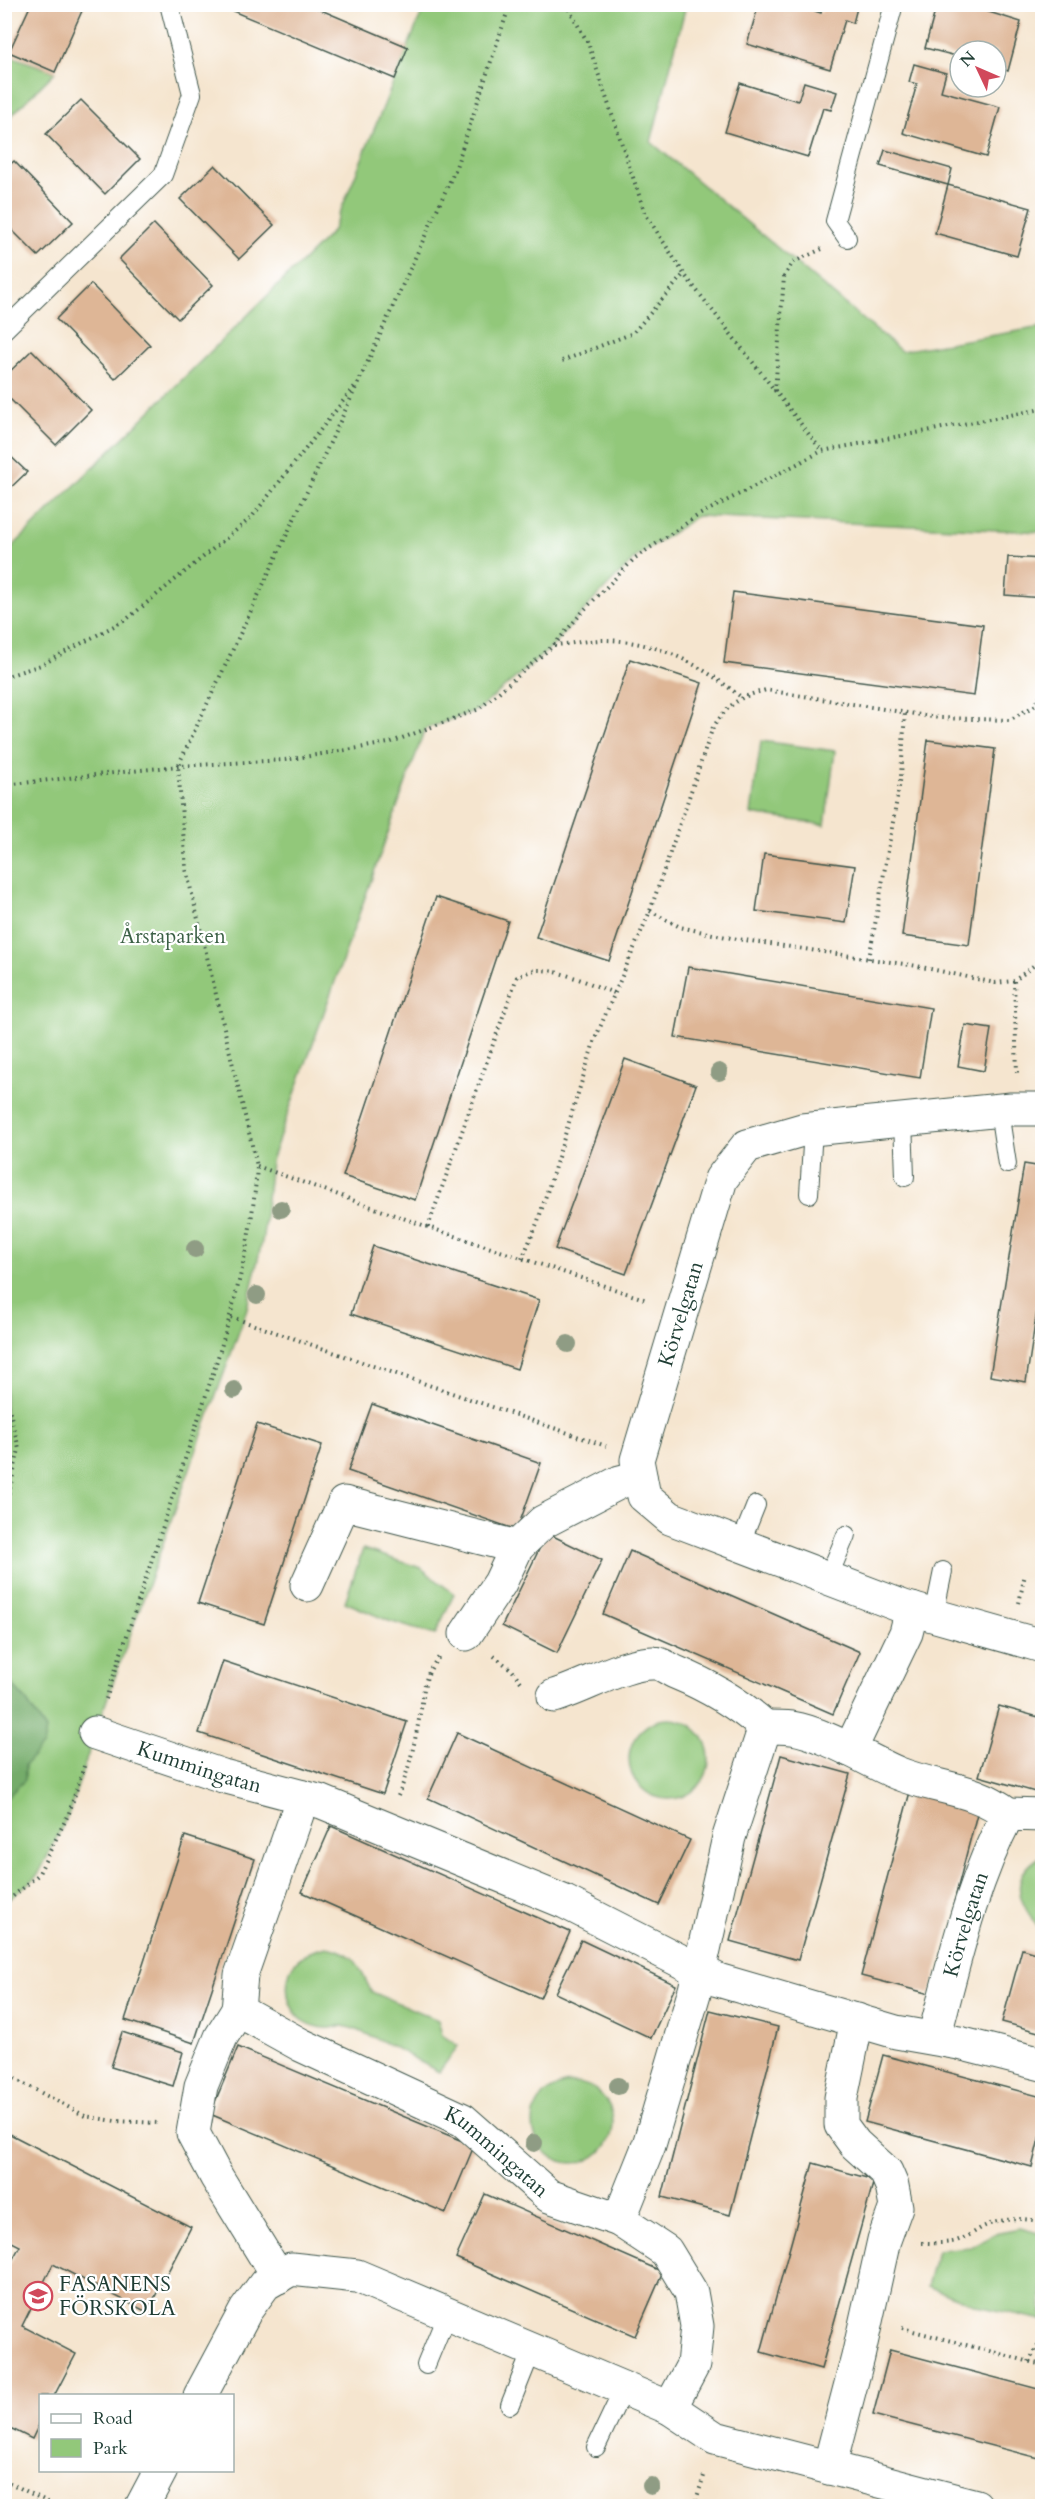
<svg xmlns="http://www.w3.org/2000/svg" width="1047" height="2511" font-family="Cardo,serif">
<rect width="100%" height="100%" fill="#fff"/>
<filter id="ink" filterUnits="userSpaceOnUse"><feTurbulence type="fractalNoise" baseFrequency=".0167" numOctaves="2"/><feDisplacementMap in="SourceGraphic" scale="12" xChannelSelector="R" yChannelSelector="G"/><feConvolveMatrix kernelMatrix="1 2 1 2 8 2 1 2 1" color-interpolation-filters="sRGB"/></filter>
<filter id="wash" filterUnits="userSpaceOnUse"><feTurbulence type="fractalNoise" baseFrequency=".008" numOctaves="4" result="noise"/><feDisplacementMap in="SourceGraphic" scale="24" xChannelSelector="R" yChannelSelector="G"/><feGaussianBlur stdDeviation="1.35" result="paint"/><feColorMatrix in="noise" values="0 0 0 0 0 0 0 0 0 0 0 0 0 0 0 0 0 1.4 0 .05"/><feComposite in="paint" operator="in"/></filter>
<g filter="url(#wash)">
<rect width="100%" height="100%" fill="#f5e5cf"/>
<!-- green -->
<g fill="#92c87a" stroke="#588257" stroke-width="1.5">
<polygon points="425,5 686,5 651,142 901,351 1042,327 1042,532 697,516 635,558 585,609 554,645 479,709 425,729 271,1161 263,1237 246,1312 95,1733 69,1813 38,1875 5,1903 5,554 332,232"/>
<polygon points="5,54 55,72 5,122 4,54"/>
<polygon points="761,741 835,751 825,825 751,814"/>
<polygon points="363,1549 421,1568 454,1594 435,1635 389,1621 345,1602"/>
<circle cx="669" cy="1759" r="40"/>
<path d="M1042,1856V1931C1020,1906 1005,1877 1042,1856Z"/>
<path d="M327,1947C361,1955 356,1965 372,1992L438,2020L442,2035L458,2046L439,2072C410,2057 374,2033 343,2026C338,2025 335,2028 330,2028C320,2029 307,2024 300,2018C288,2006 285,1991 289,1975C292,1958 311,1950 327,1947Z"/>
<circle cx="573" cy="2123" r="40"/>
<polygon points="1020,2228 1042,2234 1042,2320 982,2307 927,2286 937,2250 971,2247 999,2232"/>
</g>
<!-- forest -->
<polygon fill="#75ac6a" stroke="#4a744f" stroke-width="1.5" points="5,1677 26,1700 46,1730 43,1745 25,1765 25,1780 5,1799"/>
<g id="blocks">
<!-- building -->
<g fill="#deb696">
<polygon points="31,4 85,4 55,72 9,52"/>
<polygon points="216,4 307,4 408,47 395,79"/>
<polygon points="759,4 793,4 821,13 823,4 858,4 853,23 845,20 830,69 747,44"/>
<polygon points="937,4 963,4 1021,22 1008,71 996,67 996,51 960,51 960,57 925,48"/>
<polygon points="914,64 946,73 941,91 1000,107 986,157 903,133 917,84 909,82"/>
<polygon points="804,82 837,92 831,110 823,108 808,157 725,132 740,83 798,101"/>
<polygon points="81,100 140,159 105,194 46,134"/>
<polygon points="885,150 952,169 948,185 880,166"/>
<polygon points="14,161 73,222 38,256 4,222 4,170"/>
<polygon points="215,165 274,225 239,259 180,199"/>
<polygon points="948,185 1031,208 1017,256 935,233"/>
<polygon points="154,224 213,285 178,319 119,259"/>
<polygon points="91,284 150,345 115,379 56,319"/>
<polygon points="32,350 91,410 56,445 4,393 4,377"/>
<polygon points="4,450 27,472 4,494"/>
<polygon points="1008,557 1042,559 1042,598 1005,595"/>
<polygon points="733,592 983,625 974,696 724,663"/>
<polygon points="630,659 702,683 609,961 536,937"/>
<polygon points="928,740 995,749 969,945 902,936"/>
<polygon points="764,854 855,866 846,923 756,911"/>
<polygon points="436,897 508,921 415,1200 343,1176"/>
<polygon points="688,967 931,1008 920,1078 675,1037"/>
<polygon points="965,1025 991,1029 984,1071 958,1066"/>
<polygon points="625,1059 696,1085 626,1274 555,1249"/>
<polygon points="1024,1164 1042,1167 1042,1278 1026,1382 990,1376"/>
<polygon points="373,1246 539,1300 517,1369 351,1314"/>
<polygon points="372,1404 541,1463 517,1530 348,1471"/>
<polygon points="257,1424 322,1445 264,1624 198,1603"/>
<polygon points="547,1533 602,1560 557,1653 502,1626"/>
<polygon points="630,1551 860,1652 833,1714 603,1614"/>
<polygon points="223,1661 407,1722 383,1794 199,1733"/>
<polygon points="999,1706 1042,1718 1042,1794 979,1776"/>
<polygon points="457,1733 690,1840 659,1905 428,1798"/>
<polygon points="781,1755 850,1774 798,1960 730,1941"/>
<polygon points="911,1788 979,1806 930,1994 861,1976"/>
<polygon points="331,1826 570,1932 540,1998 302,1892"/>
<polygon points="185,1836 255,1859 194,2043 125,2020"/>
<polygon points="581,1940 676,1985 651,2038 555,1993"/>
<polygon points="1022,1949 1042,1955 1042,2033 1002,2022"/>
<polygon points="710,2010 778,2027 730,2215 662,2197"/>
<polygon points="122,2032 183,2052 173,2086 111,2067"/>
<polygon points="238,2047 474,2146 446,2213 210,2114"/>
<polygon points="883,2055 1042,2097 1042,2127 1032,2167 865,2122"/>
<polygon points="4,2131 191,2227 147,2312 53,2264 22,2326 76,2354 54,2396 40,2396 40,2422 32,2439 4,2425 4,2275 20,2246 4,2238"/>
<polygon points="813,2163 874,2180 821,2369 761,2352"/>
<polygon points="485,2194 663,2272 635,2336 456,2258"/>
<polygon points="890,2350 1042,2390 1042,2459 873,2415"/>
</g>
</g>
</g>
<g filter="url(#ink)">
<use href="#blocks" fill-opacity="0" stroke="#3f564b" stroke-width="1.5"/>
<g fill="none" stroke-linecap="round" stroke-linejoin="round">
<!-- service casing -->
<g stroke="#3f564b" stroke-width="20">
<g id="service">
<polyline points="847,238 835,221 894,4"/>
<polyline points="4,330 163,175 192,94 169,4"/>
<polyline points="999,1111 1007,1164"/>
<polyline points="903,1120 905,1177"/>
<polyline points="809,1194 813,1129"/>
<polyline points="740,1545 756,1505"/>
<polyline points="828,1578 846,1535"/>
<polyline points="934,1615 943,1571"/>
<polyline points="426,2365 447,2314"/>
<polyline points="510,2405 532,2350"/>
<polyline points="596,2447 624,2388"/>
</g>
</g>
<!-- minor casing -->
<g stroke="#3f564b" stroke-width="35">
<g id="minor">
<polyline points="1042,1109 1011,1109 802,1130 747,1146 721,1179 637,1460 644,1496 670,1518 904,1607 1042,1646"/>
<polyline points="307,1585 344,1503 517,1547"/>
<polyline points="466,1634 500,1583 517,1547 543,1522 620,1482 640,1477"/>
<path d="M554,1696C583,1688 625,1662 654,1663C661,1663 669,1669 675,1672C709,1686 737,1702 765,1727L729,1837L695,1990L649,2145L619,2220"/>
<path d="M765,1727C774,1727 783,1727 792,1728C824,1733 867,1760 897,1773C936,1789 974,1787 1008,1814"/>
<path id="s1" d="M95,1733L223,1776L322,1802L565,1902L718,1980L896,2032L959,2043L1042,2064"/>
<polyline points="850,1750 906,1633 912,1609"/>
<path id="s2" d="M303,1797L241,1975L238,2010L301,2045L463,2120L549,2196L619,2220L666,2251L691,2292L697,2326L693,2365L670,2408"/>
<polyline points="238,2010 221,2037 201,2086 193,2133 216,2176 278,2277"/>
<path id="s3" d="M934,2038C954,1962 971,1884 1008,1814L1042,1815"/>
<polyline points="200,2396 246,2310 265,2284 291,2269 357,2276 670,2408 715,2438 976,2506"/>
<polyline points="829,2468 858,2357 884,2240 896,2207 892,2186 886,2172 855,2144 841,2125 841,2098 857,2020"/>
<polyline points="142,2506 161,2470"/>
</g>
</g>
<!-- path -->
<g stroke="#3f564b" stroke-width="4" stroke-dasharray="1.5 4.5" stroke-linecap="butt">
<polyline points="566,4 588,43 645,213 684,274 822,451"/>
<polyline points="562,361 633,333 684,274"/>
<polyline points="775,391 784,277 793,262 822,249"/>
<path d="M554,645C571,644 588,640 605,640C659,641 701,665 741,697"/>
<polyline points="4,677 41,665 127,619 251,518 355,386"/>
<polyline points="4,785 178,766 285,760 389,743 479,709 554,645 585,609 635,558 697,516 822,451 1042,409"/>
<polyline points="650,911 680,927 731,938 917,966 995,983 1014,981 1042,959"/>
<polyline points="869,959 901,776 905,712"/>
<polyline points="1014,981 1017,1073"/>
<polyline points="257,1166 428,1227 647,1300"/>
<path d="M428,1227L517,977C522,975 529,971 535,970C559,969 591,984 614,993"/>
<path d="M522,1259L538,1221L595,1039L650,911L713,727C731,702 737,698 766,690L939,718L1009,720L1036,705L1042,690"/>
<polyline points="231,1317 606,1446"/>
<polyline points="4,1388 19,1449 4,1515"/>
<polyline points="1019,1603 1025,1574"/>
<polyline points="494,1656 512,1670 521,1682"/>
<path d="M106,1699C134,1614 162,1529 190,1444C220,1352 251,1263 257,1166L186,869L178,766L359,381L455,170L510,4"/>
<path d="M398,1796C409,1771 415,1741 420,1714C425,1690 422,1676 440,1656"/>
<polyline points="4,1904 38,1875 69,1813 84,1766"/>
<polyline points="4,2073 85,2116 115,2121 158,2123"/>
<path d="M922,2243C932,2243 945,2244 956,2241C965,2238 973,2233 981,2228C1000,2218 1023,2217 1042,2222"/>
<polyline points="902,2328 1042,2365"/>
<polyline points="1029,2362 1042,2337"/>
<polyline points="4,2480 56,2506"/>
<polyline points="694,2506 705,2473"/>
</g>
<!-- service -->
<use href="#service" stroke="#fff" stroke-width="18"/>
<!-- minor -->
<use href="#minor" stroke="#fff" stroke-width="33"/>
</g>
<!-- trees -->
<g fill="#8f9c84">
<circle cx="719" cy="1072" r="9"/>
<circle cx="281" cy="1209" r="9"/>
<circle cx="195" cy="1249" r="9"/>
<circle cx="257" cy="1295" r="9"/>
<circle cx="568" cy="1344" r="9"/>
<circle cx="234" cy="1390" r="9"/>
<circle cx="618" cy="2086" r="9"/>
<circle cx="534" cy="2143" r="9"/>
<circle cx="651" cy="2486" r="9"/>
</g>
</g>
<!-- icons -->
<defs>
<g id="school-ring" transform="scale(1.5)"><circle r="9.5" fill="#fff" stroke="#d1495b" stroke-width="1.5"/><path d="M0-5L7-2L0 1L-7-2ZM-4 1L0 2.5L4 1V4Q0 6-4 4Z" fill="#d1495b"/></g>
</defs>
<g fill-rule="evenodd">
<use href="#school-ring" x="38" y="2296"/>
</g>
<g text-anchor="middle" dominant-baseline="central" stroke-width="4.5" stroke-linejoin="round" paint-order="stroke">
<!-- park labels -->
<g font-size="21" fill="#3c6046" stroke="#fff">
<text x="173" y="936">Årstaparken</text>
</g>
<!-- street labels -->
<g font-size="21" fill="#1f3d34" stroke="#fff">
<text transform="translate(681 1314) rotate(-73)">Körvelgatan</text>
<text stroke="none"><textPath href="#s1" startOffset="110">Kummingatan</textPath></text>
<text stroke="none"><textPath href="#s3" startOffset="118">Körvelgatan</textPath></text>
<text stroke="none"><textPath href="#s2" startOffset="520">Kummingatan</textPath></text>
</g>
<!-- poi labels -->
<g font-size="21" fill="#1f3d34" stroke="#fff" text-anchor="start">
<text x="59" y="2284">FASANENS<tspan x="59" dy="24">FÖRSKOLA</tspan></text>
</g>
</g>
<!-- margin -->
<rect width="1047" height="2511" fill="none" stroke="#fff" stroke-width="24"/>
<!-- legend -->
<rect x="39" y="2394" width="195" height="78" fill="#ffffff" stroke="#a5b1ae" stroke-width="1.5"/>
<rect x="51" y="2414" width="30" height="9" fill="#ffffff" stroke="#a5b1ae" stroke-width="1.5"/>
<text x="93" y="2424" font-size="18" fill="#1f3d34">Road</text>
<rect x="51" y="2439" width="30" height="18" fill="#92c87a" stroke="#a5b1ae" stroke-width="1.5"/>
<text x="93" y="2454" font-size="18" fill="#1f3d34">Park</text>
<!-- north arrow -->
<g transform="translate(978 69) rotate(314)"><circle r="28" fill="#ffffff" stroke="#a5b1ae" stroke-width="1.5"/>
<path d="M0-4.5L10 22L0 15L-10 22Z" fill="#d1495b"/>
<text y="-9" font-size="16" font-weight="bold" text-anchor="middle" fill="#1f3d34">N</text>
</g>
</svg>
